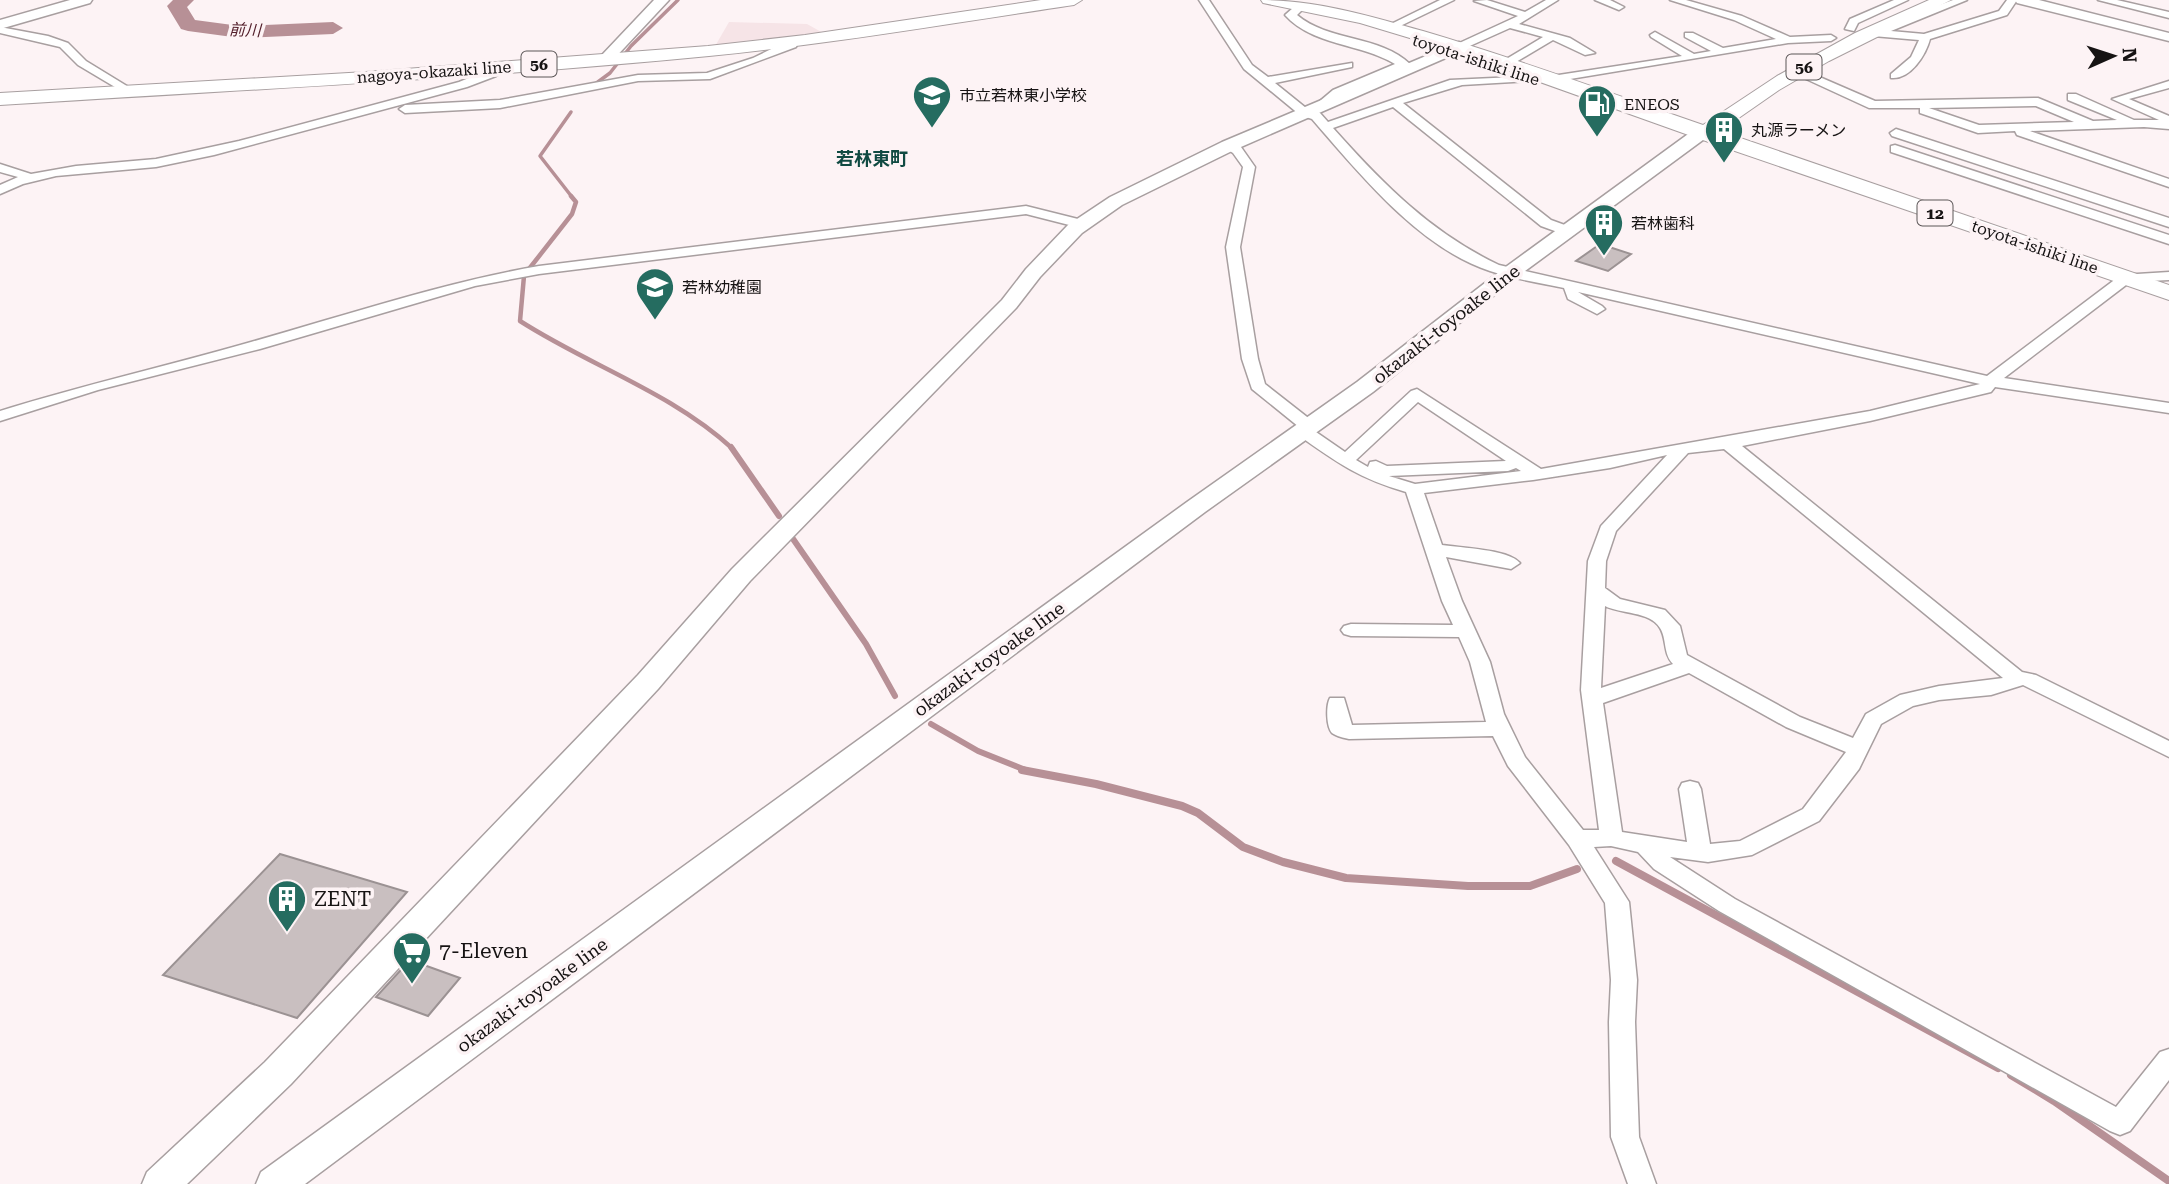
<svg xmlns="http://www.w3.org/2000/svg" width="2169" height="1184" font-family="'Roboto Serif','Noto Sans JP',serif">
<rect width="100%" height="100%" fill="#fdf3f5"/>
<!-- built -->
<polygon fill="#f6e4e7" points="729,22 807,24 825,34 714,48"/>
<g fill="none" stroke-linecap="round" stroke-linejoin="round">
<!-- stream-far3 -->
<g stroke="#b79096" stroke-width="3.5">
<polyline points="591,87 610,73 631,46 678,0"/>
<polyline points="571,112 540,156 572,197"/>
</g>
<!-- stream-far2 -->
<g stroke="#b79096" stroke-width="4.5">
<polyline points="529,269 572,214 576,202 571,196"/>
<path d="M524,276L520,321C590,366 671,392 733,449"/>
</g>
<!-- stream-far1 -->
<g stroke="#b79096" stroke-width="6">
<polyline points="731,447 779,516"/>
<polyline points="791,536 866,644 895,696"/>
<polyline points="931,724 978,751 1028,771"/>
</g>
<!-- stream -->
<g stroke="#b79096" stroke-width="8">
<polyline points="1022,770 1096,784 1182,806 1198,813 1243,847 1283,862 1346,878 1468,886 1530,886 1577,869"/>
<polyline points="1616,861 1998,1068"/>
<polyline points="2011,1075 2054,1101 2169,1181"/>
</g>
<!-- river -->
<polygon fill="#b79096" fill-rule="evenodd" points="173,0 194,0 187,7 195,20 240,26 333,22 343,28 333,34 240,38 188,31 181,29 167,6"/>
</g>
<!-- building -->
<g fill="#c9bfc0" stroke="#9b9293" stroke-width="2">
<polygon points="1600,244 1631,254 1608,271 1576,261"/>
<polygon points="280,854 407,892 297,1018 163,975"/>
<polygon points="410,960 460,978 428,1016 376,997"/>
</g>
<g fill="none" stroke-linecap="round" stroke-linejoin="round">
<!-- street casing -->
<g stroke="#a89fa0" stroke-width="3">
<g id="street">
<path d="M1199,0H1209L1252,65L1268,77L1352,63V67L1275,83L1306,108L1320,113L1328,122L1450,80L1536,76V80L1532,81L1462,85L1403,103L1551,220L1573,228V234H1563L1541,226L1393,107L1333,128C1382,183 1431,233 1499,265L1987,376L2121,275L2169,272V280L2130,282L2004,378L2169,403V413L1995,387L1991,392L1870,421L1742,446L2022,672L2036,675L2169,741V757L2023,685L1991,695L1939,700L1913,706L1881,724L1859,769L1819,821L1752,855L1708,862L1670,857L1735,899L2116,1107L2160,1052L2169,1049V1080L2130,1131L2120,1135L2110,1131L1719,911L1654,869L1638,852L1611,846L1594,847L1629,902L1637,980L1635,1022L1639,1137L1656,1184H1628L1611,1137L1609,1022L1611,980L1605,903L1569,845L1508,766L1493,736L1349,739C1344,738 1336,736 1332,733C1326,726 1326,705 1330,698H1344L1352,725L1486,722L1470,662L1459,637L1351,636L1344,634L1341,630L1344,626L1351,624L1453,625L1442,601L1406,492C1358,478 1338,463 1298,435L1296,431L1299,427L1252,389L1242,359L1226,247L1243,167L1233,153L1222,146L1228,142L1241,147L1255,167L1240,247L1258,359L1265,384L1316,424L1318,428L1316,432L1345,452L1411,391L1417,389L1541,469L1870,411L1980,384L1578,292L1602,306L1605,309L1597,314L1568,299L1564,288C1540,283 1514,279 1490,271C1419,248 1359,173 1312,119L1300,115L1244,69ZM1418,402L1506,461L1387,466L1376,461L1370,462L1368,467L1356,460ZM1724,449L2003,678L1939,686L1900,695L1866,714L1853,738L1800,717L1687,655L1680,626L1665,610L1620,599L1605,588L1606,561L1616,531L1688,453ZM1667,455L1601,526L1588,561L1581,690L1599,830H1583L1525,757L1504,714L1490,662L1462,601L1446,557L1511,569L1520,563C1508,549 1461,548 1442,545L1424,493L1533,480L1610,468ZM1516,468L1521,471L1415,484L1389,476L1508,471ZM1605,606C1620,614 1650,611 1660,628C1667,639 1663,654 1673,664L1601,688ZM1689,673L1786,727L1846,752L1803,809L1740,841L1710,844L1701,789L1698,783L1690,781L1682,783L1679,789L1687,842L1622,832L1603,703Z"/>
<polygon points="1440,0 1454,0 1394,29 1385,27"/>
<polygon points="1487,0 1525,12 1546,0 1558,0 1519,24 1570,38 1595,53 1585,55 1553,40 1511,65 1503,65 1503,61 1543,37 1510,28 1463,49 1455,49 1455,45 1518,16 1474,1"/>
<polygon points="1595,0 1610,0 1624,7 1619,10"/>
<polygon points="1670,0 1686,0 1742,16 1790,37 1831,35 1836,38 1831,41 1788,43 1552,82 1546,79 1552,76 1682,56 1651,37 1650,35 1655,32 1694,54 1711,51 1685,37 1685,33 1693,33 1723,48 1776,39 1734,20"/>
<polygon points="1894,0 1908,0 1858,23 1854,31 1845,29 1850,19"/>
<path d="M1953,0H1967L1891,31L1924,34L1999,11L2007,0H2017L2007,15L1930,39C1926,55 1910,80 1891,78V74L1911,57L1919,40L1873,36L1869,35V31Z"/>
<polygon points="2098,0 2117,0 2169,12 2169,18"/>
<path d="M1293,8H1301L1302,10L1297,15C1329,42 1380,35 1410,64L1341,96L1328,107H1320V101L1333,90L1395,64C1360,43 1313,46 1285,15Z"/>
<polygon points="0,27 48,36 68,43 86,61 135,91 125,93 78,65 60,47 0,33"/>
<polygon points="792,39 798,42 796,47 710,79 638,81 500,108 405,113 399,109 405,105 500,100 638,75 707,73 753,58"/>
<polygon points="501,65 511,67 496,76 467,87 214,155 156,167 56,176 23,184 0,194 0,185 18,177 0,172 0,164 31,174 76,166 156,159 239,141 459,82"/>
<path d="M1793,69H1801L1875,101L2038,98L2093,121L2117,120L2068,100V94H2076L2134,120H2159L2112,99L2169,81V88L2129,99L2169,116V129L2144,127L2030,131L2169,179V187L2017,135L2015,131L1978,133L1920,113V108H1869L1793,73ZM2036,106L2074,122L1979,125L1929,108Z"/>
<polygon points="1896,129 2169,218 2169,227 1892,136 1890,133"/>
<polygon points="1895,145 2169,235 2169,244 1891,152 1891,146"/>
<path d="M1026,206L1086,221L1088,224L1081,228L1026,214L539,274L475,286L260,349L98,390L0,421V411C83,385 168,366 251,342C347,315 441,283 539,266Z"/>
</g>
</g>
<!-- secondary casing -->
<g stroke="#a89fa0" stroke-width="3">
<g id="secondary">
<polygon points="70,0 92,0 90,3 0,29 0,20"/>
<polygon points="654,0 669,0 611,62 601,62 598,59 601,56"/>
<polygon points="2015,0 2039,0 2169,33 2169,41 2017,3"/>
<polygon points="1459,42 1464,44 1467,47 1464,50 1234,150 1122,205 1082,233 1040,277 1016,308 750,581 658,689 291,1084 187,1184 142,1184 147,1172 265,1062 638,675 732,569 1002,300 1026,269 1068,225 1110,197 1222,142"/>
<polygon points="1701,128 1709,133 1707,137 1517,277 1373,392 1205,512 305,1184 256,1184 261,1172 1187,502 1357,382 1503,269 1695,129"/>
</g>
</g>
<!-- primary casing -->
<g stroke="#a89fa0" stroke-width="2">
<g id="primary">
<path d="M1041,0H1082L1074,5C953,23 831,44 709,56C473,79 236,90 0,105V93L366,72L708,46L805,35Z"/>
<path d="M1261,0C1317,0 1370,16 1423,31C1518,59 1610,93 1703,125L1777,76L1855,33L1929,0H1951L1829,61L1779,90L1720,131L2169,285V300L1694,137L1453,51L1360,23L1263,3Z"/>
</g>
</g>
<!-- street -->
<use href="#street" fill="#fff" fill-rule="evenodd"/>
<!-- secondary -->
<use href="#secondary" fill="#fff" fill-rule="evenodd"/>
<!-- primary -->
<use href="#primary" fill="#fff" fill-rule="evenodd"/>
</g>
<!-- icons -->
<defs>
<g id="school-pin" transform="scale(2.0125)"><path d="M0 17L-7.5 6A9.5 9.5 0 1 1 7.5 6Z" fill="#256c60" stroke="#fdf3f5"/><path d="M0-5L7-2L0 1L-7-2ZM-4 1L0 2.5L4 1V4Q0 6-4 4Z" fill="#fff"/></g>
<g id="fuel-pin" transform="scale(2.0125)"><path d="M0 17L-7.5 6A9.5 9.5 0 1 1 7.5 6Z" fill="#256c60" stroke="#fdf3f5"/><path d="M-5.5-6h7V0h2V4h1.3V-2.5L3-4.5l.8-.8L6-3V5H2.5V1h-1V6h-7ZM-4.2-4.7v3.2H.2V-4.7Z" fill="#fff"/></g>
<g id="building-pin" transform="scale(2.0125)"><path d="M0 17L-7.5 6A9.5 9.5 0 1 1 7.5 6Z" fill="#256c60" stroke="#fdf3f5"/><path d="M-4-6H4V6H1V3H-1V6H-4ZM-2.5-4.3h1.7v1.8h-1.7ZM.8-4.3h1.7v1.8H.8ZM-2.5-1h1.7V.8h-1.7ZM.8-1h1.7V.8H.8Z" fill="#fff"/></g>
<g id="supermarket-pin" transform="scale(2.0125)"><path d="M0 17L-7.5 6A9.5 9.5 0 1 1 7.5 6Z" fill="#256c60" stroke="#fdf3f5"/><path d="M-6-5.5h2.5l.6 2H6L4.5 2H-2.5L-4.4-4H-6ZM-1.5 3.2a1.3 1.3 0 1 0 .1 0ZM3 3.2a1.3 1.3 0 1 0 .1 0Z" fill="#fff"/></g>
</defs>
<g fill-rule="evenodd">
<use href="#school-pin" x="932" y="95"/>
<use href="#fuel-pin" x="1597" y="104"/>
<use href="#building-pin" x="1724" y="130"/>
<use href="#building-pin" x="1604" y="223"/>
<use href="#school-pin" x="655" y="287"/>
<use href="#building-pin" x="287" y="899"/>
<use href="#supermarket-pin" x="412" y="951"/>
</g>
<g text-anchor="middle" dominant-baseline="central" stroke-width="7" stroke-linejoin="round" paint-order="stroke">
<!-- far-water labels -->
<g font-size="16" font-style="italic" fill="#54202c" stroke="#fdf3f5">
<text transform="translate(245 30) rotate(2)">前川</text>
</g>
<!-- far-street labels -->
<g font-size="16" fill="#161313" stroke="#fdf3f5">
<text transform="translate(1476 60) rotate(18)">toyota-ishiki line</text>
<text transform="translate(434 72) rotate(-4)">nagoya-okazaki line</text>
<text transform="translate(2035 247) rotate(19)">toyota-ishiki line</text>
</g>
<!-- shield labels -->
<g fill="#fdf3f5" stroke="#5b5657" stroke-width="2">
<rect x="521.5" y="51.5" width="35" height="25" rx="5"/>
<rect x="1786.5" y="54.5" width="35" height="25" rx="5"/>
<rect x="1917.5" y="200.5" width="35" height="25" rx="5"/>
</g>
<g font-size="16" font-weight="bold" fill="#161313">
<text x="539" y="64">56</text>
<text x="1804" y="67">56</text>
<text x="1935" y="213">12</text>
</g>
<!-- far-poi labels -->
<g font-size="16" fill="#161313" stroke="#fdf3f5" text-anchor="start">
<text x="959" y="95">市立若林東小学校</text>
<text x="1624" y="104">ENEOS</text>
<text x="1751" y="130">丸源ラーメン</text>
<text x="1631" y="223">若林歯科</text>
<text x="682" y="287">若林幼稚園</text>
</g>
<!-- far-quarter labels -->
<g font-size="18" font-weight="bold" fill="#104a42" stroke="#fdf3f5">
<text x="872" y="158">若林東町</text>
</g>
<!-- street labels -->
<g font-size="18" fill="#161313" stroke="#fdf3f5">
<text transform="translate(1446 324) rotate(-38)">okazaki-toyoake line</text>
<text transform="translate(989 659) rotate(-36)">okazaki-toyoake line</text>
<text transform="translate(532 995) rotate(-36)">okazaki-toyoake line</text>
</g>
<!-- near-poi labels -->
<g font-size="21" fill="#161313" stroke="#fdf3f5" text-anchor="start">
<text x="314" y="899">ZENT</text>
<text x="439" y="951">7-Eleven</text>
</g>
</g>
<!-- north arrow -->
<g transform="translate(2113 56) rotate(87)" stroke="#fdf3f5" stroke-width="5" paint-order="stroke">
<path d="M0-5L12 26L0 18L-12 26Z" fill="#161313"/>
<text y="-10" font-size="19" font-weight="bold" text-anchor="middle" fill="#161313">N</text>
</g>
</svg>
